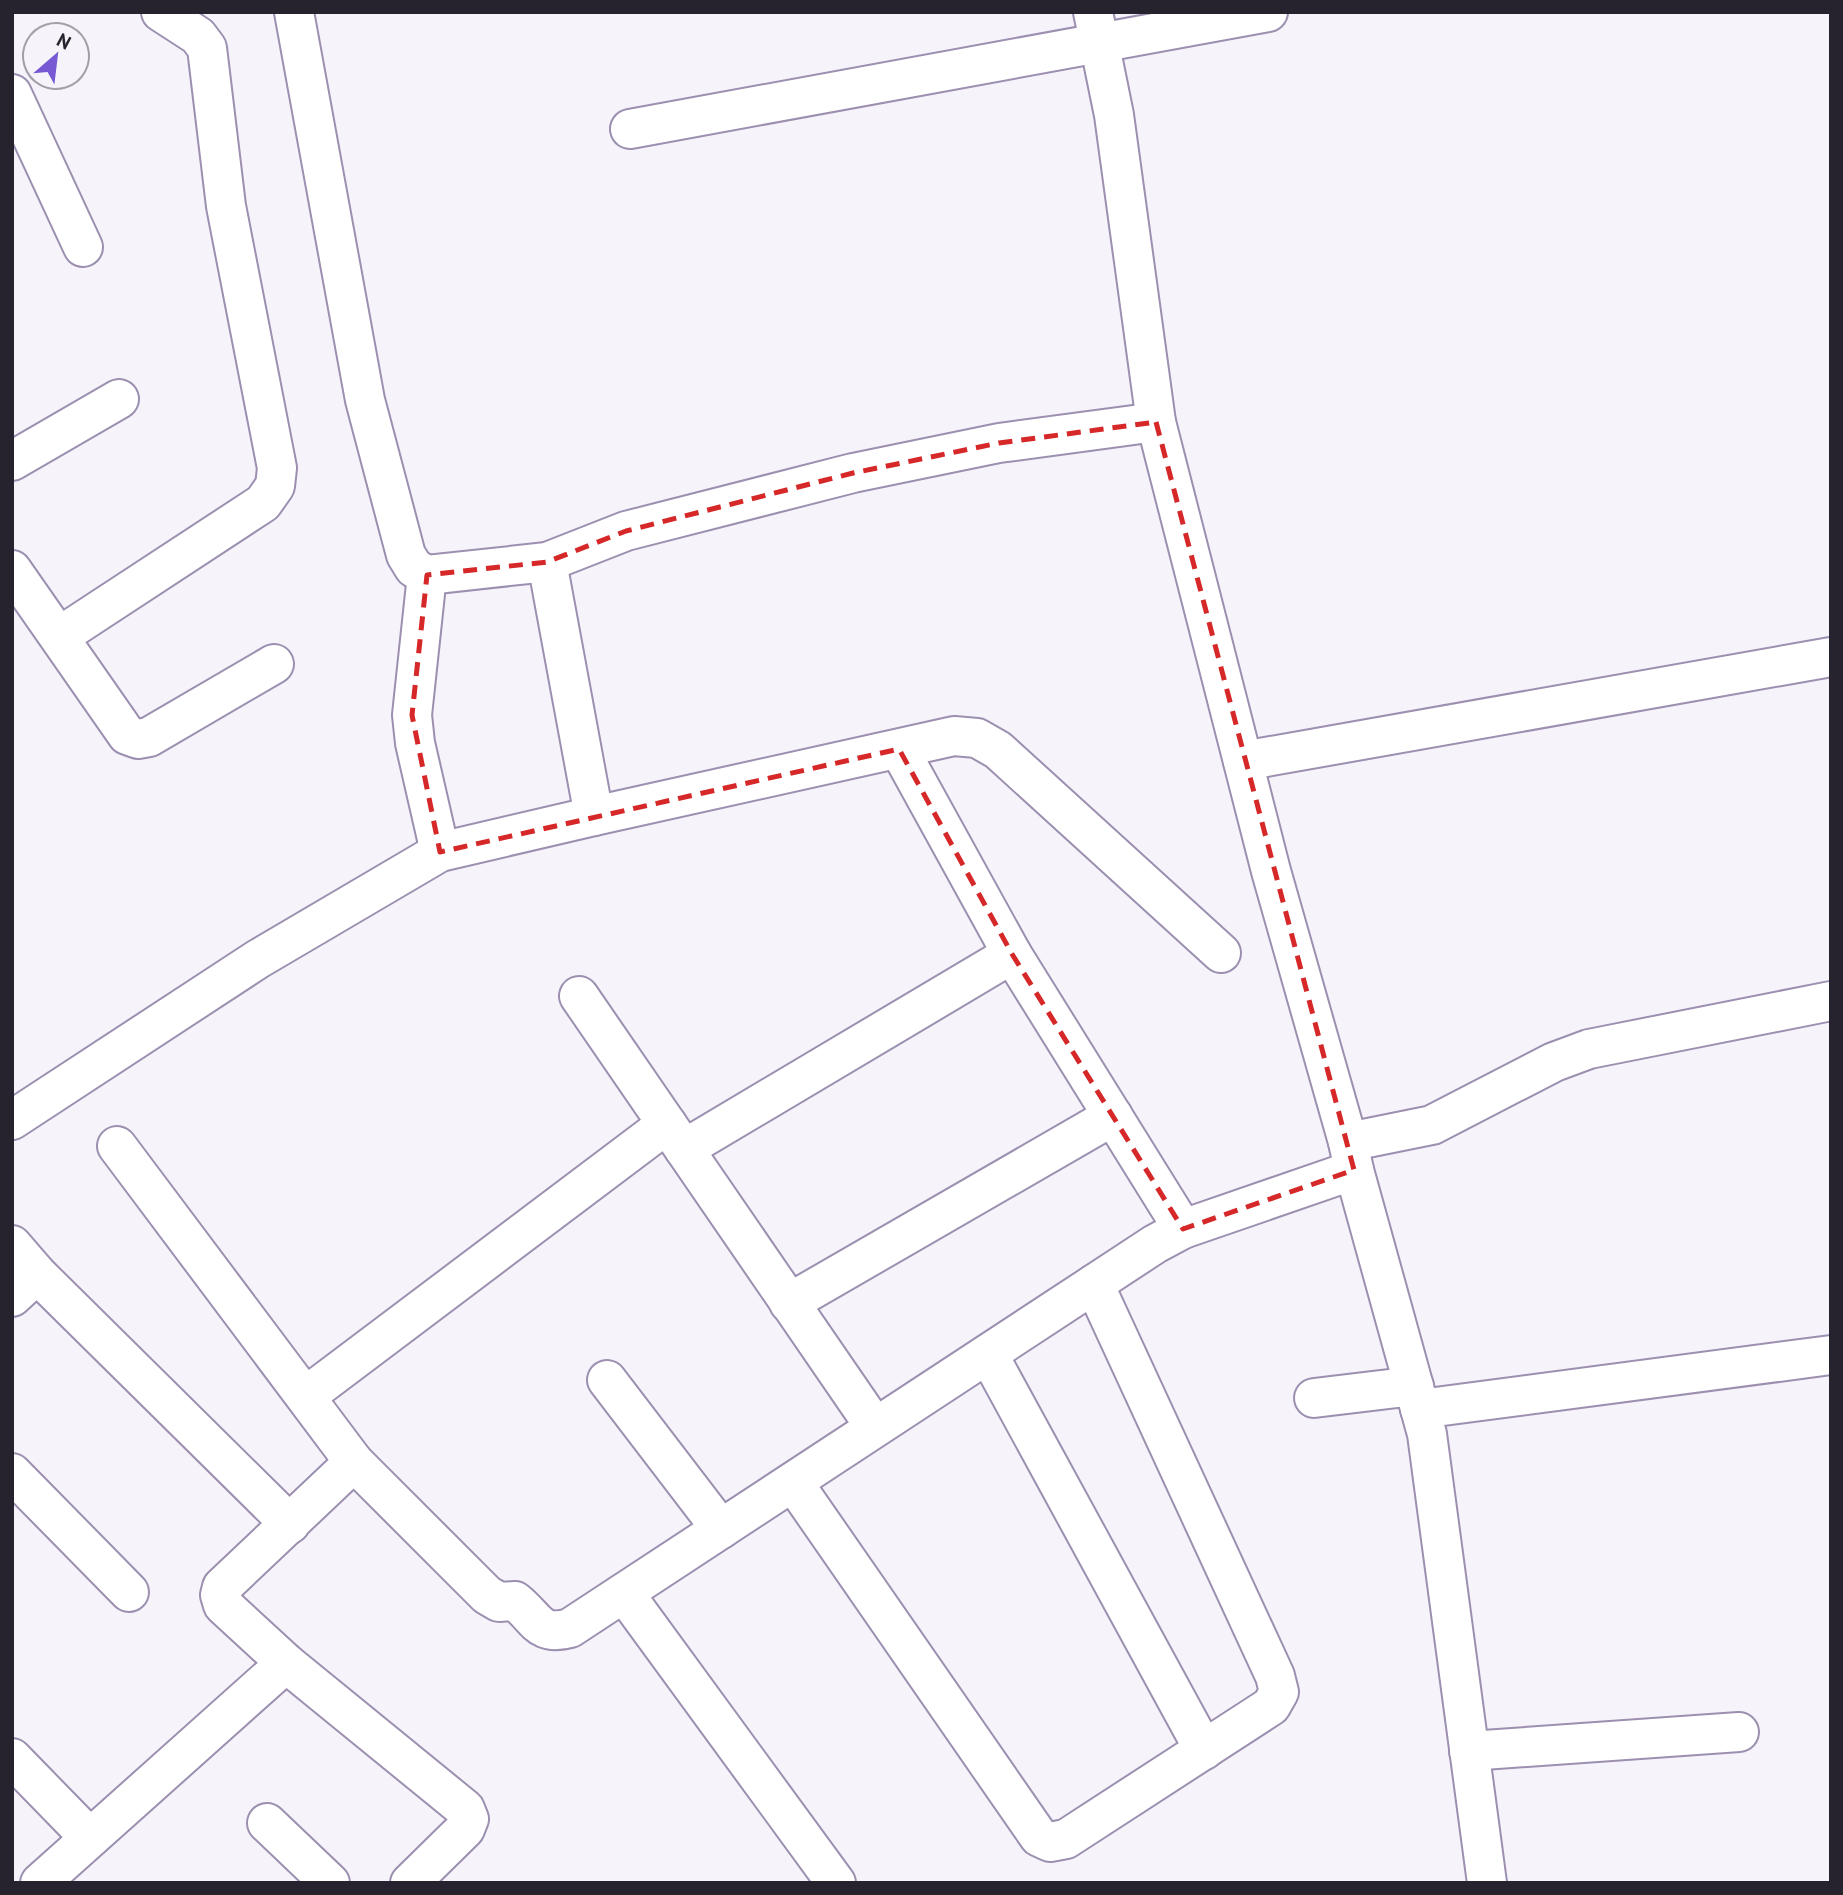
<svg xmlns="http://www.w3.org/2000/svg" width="1843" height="1895" font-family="'PT Sans',sans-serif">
<rect width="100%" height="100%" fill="#f6f3fa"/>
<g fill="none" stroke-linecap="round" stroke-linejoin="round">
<!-- minor casing -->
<g stroke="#9c8fb0" stroke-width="42">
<g id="minor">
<polyline points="294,12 365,400 406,555 414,568 427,575 547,562 626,531 853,473 999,443 1156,422"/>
<polyline points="1093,12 1114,115 1156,422 1271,871 1348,1142 1354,1170 1427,1434 1487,1883"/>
<polyline points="12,94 83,247"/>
<polyline points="630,129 1268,12"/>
<polyline points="12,461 119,399"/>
<polyline points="547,562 594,816"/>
<polyline points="12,570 127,735 138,739 149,737 274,664"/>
<polyline points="427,575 412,715 415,743 440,852"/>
<polyline points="60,636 263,503 275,486 277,468 226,206 207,48 198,36 161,12"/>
<polyline points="899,749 1012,954 1183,1229"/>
<polyline points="1243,761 1831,657"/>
<polyline points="579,996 875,1427"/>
<polyline points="12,1120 258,959 440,852 594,816 954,736 977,738 998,750 1221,953"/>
<polyline points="1348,1142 1432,1125 1554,1062 1589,1049 1831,1001"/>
<path d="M117,1146L354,1462L487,1595L499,1602L515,1601C537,1618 538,1637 570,1628L1155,1244L1183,1229L1354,1170"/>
<polyline points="684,1149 1012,954"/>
<polyline points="12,1245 37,1274 290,1524"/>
<polyline points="12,1297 37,1274"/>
<polyline points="789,1303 1113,1116"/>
<polyline points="988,1354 1204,1750"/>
<polyline points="607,1380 721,1529"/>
<polyline points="306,1396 667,1124"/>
<polyline points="1314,1398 1414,1386"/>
<polyline points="1420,1409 1831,1355"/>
<polyline points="354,1462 222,1587 220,1595 223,1605 286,1663 465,1809 469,1819 465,1829 410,1883"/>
<polyline points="12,1473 129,1592"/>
<polyline points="793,1482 1039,1837 1050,1842 1066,1839 1271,1706 1279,1692 1275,1676 1094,1284"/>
<polyline points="624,1593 836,1883"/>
<polyline points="1469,1751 1739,1732"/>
<polyline points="12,1758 90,1838"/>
<polyline points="267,1823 330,1883"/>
<polyline points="40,1883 286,1663"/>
</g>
</g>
<!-- minor -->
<use href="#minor" stroke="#fff" stroke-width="38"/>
</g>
<!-- marked area -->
<path fill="none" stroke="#d62828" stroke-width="5" stroke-dasharray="14 9" stroke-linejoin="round" d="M1156,422L1354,1170L1183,1229L1012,954L899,749L440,852L412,715L427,575L547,562L626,531L853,473L999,443Z"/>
<!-- border -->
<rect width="1843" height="1895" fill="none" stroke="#26222e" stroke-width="28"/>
<!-- north arrow -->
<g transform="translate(56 56) rotate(28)"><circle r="33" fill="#f6f3fa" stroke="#a39fa8" stroke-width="2"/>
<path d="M0-5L12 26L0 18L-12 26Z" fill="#7659d3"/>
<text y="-10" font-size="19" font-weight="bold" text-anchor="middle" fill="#26222e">N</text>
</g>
</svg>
